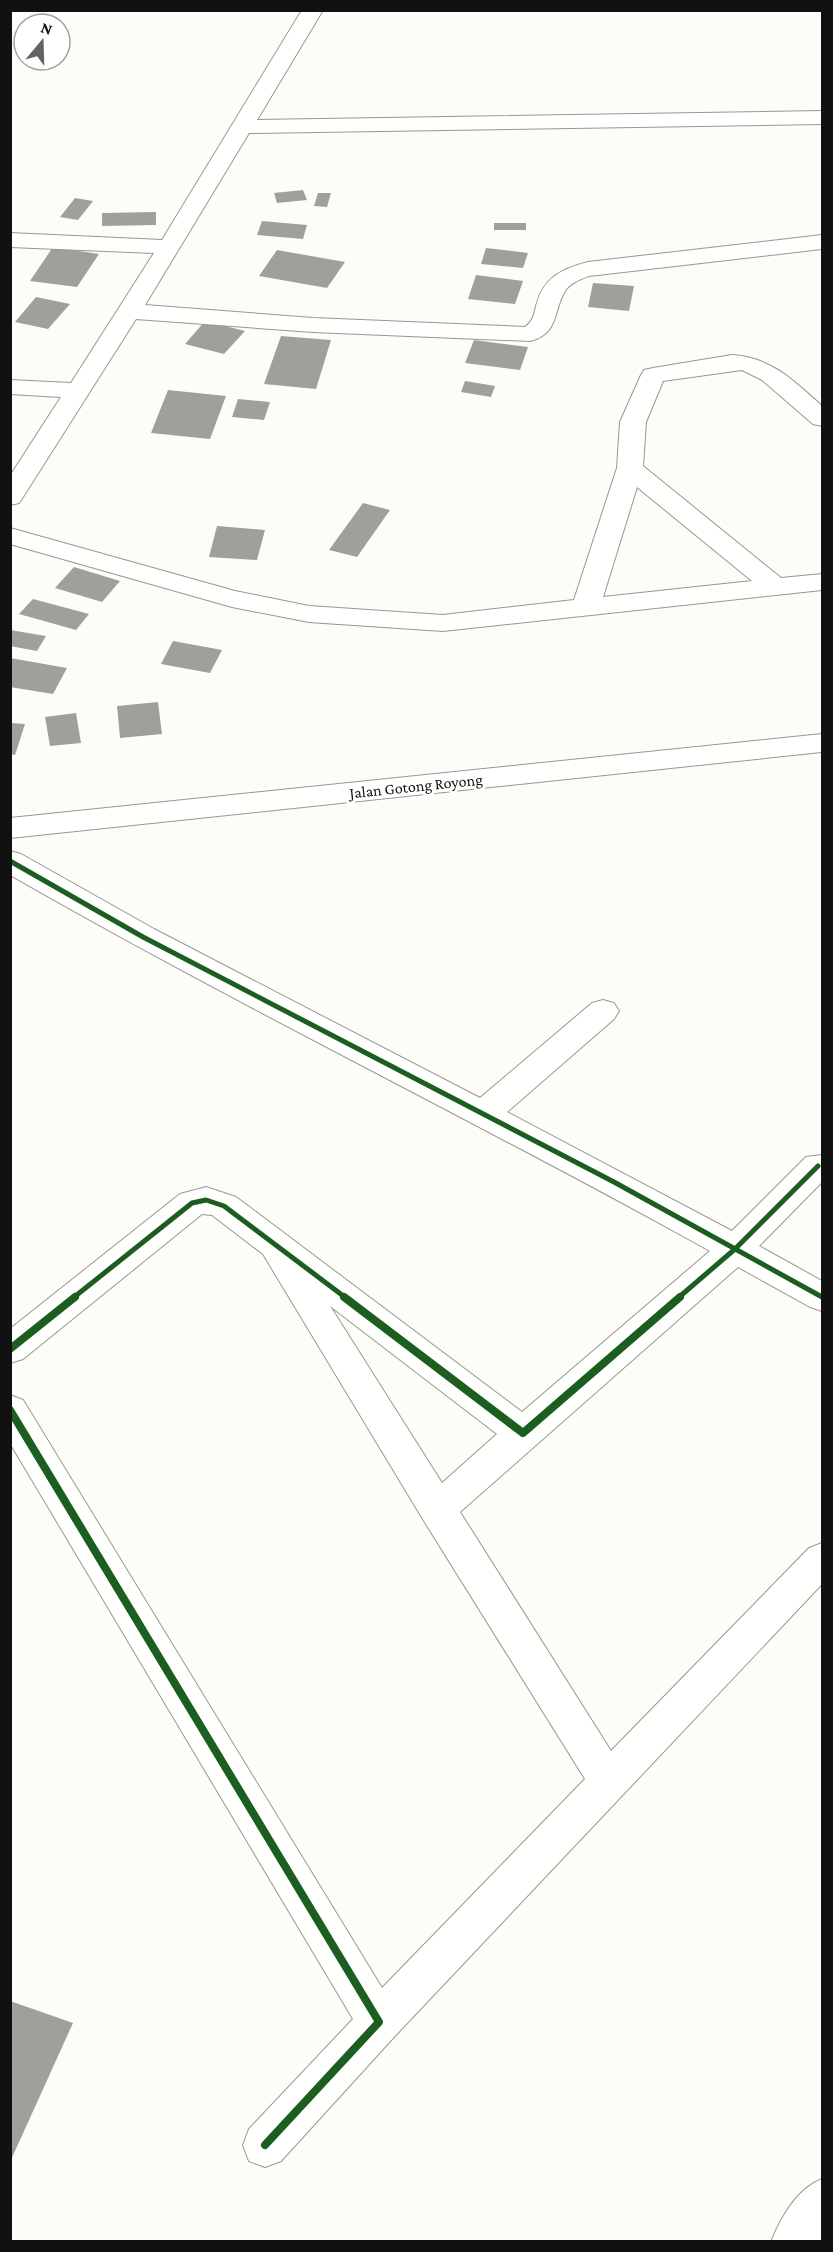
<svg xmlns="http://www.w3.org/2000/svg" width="833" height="2252" font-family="'Crimson Pro',serif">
<rect width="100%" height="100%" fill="#fdfcf7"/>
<!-- building -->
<g fill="#a19f9c">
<polygon points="303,190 307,200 277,203 274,193"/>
<polygon points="318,193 331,193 327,207 314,206"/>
<polygon points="75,198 93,201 78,220 60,217"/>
<polygon points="156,212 156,225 102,226 102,213"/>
<polygon points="262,221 307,225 303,239 257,235"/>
<rect x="494" y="223" width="32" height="7"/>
<polygon points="53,247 99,254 77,287 30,281"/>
<polygon points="486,248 528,253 523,268 481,264"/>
<polygon points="277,250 345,262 327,288 259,276"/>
<polygon points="476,275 523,281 515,304 468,299"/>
<polygon points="593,283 634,286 629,311 588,307"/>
<polygon points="36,297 70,304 48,329 15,322"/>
<polygon points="205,321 245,331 224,354 185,344"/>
<polygon points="281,336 331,340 316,389 264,384"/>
<polygon points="474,340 528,347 520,370 465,363"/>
<polygon points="465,381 495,386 491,397 461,392"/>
<polygon points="168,390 226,396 210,439 151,433"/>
<polygon points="238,399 270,402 264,420 232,417"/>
<polygon points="363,503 390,510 357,557 329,550"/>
<polygon points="217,526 265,530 257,560 209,557"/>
<polygon points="74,567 120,581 102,602 55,588"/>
<polygon points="33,599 89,614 76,630 19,614"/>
<polygon points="10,630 46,636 37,651 10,646"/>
<polygon points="173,641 222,650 210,673 161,664"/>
<polygon points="10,658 67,668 53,694 10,687"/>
<polygon points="158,702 162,734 120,738 117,706"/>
<polygon points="76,713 81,743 50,746 45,717"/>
<polygon points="10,723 25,724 15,755 10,754"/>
<polygon points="10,2001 73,2023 10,2162"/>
</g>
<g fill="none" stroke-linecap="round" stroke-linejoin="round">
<!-- minor casing -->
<g stroke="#979795" stroke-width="2">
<g id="minor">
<path d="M302,10H323L257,120L822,111V124L249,133L145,305L313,318L525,327C533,321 534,315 536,306C543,278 561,269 588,262L822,235V249L589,276C581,279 570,283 565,291C553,311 559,334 530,341L313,332L136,319L23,497L19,503L10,505V476L61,397L10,394V380L71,383L154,253L10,247V233L162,240Z"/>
<path d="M732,355C771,357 795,382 822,406V426L813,424L762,380L742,370L663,381L646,422L643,466L781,578L822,574V590L443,631L309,622L232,607L10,544V528L235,591L309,606L443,615L574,600L617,468L620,422L641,375L644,370L653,368ZM637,487L752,581L603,597Z"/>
<polygon points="822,734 822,752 10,838 10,818"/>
<path d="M10,851L21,854L154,929L480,1098L592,1003L603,1000L614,1003L619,1011L614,1019L507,1112L732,1231L806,1157L822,1155V1182L759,1246L822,1281V1311L810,1307L738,1267L460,1512L611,1751L809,1548L822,1543V1584L394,2037L281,2161L265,2167L249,2161L243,2145L249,2129L353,2019L10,1443V1395L23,1400L382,1988L585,1779L424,1521L263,1254L212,1215L202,1214L23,1359L10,1363V1329L180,1194L206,1187L236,1197L522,1412L710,1251C478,1122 240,1007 10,875ZM330,1306L497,1434L442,1483Z"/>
<path d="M822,2179L821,2242H771C781,2217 797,2189 822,2179Z"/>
</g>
</g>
<!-- minor -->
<use href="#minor" fill="#fffffe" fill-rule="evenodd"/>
<!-- cycleway-far1 casing -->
<g stroke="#fff" stroke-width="9">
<g id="cycleway-far1">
<polyline points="10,861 143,937 614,1182 822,1297"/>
<polyline points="73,1298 192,1203 206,1200 224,1206 346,1298"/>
<polyline points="678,1298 735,1249 818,1166"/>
</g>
</g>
<!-- cycleway casing -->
<g stroke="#fff" stroke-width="11">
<g id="cycleway">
<polyline points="344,1297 523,1433 680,1297"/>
<polyline points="10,1349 75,1297"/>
<polyline points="10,1410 379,2022 265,2145"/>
</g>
</g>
<!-- cycleway-far1 -->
<use href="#cycleway-far1" stroke="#1b5e20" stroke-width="5"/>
<!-- cycleway -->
<use href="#cycleway" stroke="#1b5e20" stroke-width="8"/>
</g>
<g text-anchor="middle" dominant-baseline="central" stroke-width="6" stroke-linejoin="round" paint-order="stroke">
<!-- street labels -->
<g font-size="16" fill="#111" stroke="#fff">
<text transform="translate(416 786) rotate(-6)">Jalan Gotong Royong</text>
</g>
</g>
<!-- border -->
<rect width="833" height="2252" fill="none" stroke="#111111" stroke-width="24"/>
<!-- north arrow -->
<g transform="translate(42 42) rotate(19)"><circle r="28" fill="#ffffff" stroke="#a0a0a0" stroke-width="1.5"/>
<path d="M0-4.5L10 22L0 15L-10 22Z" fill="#646362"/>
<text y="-9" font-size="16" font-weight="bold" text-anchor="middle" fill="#111111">N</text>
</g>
</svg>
